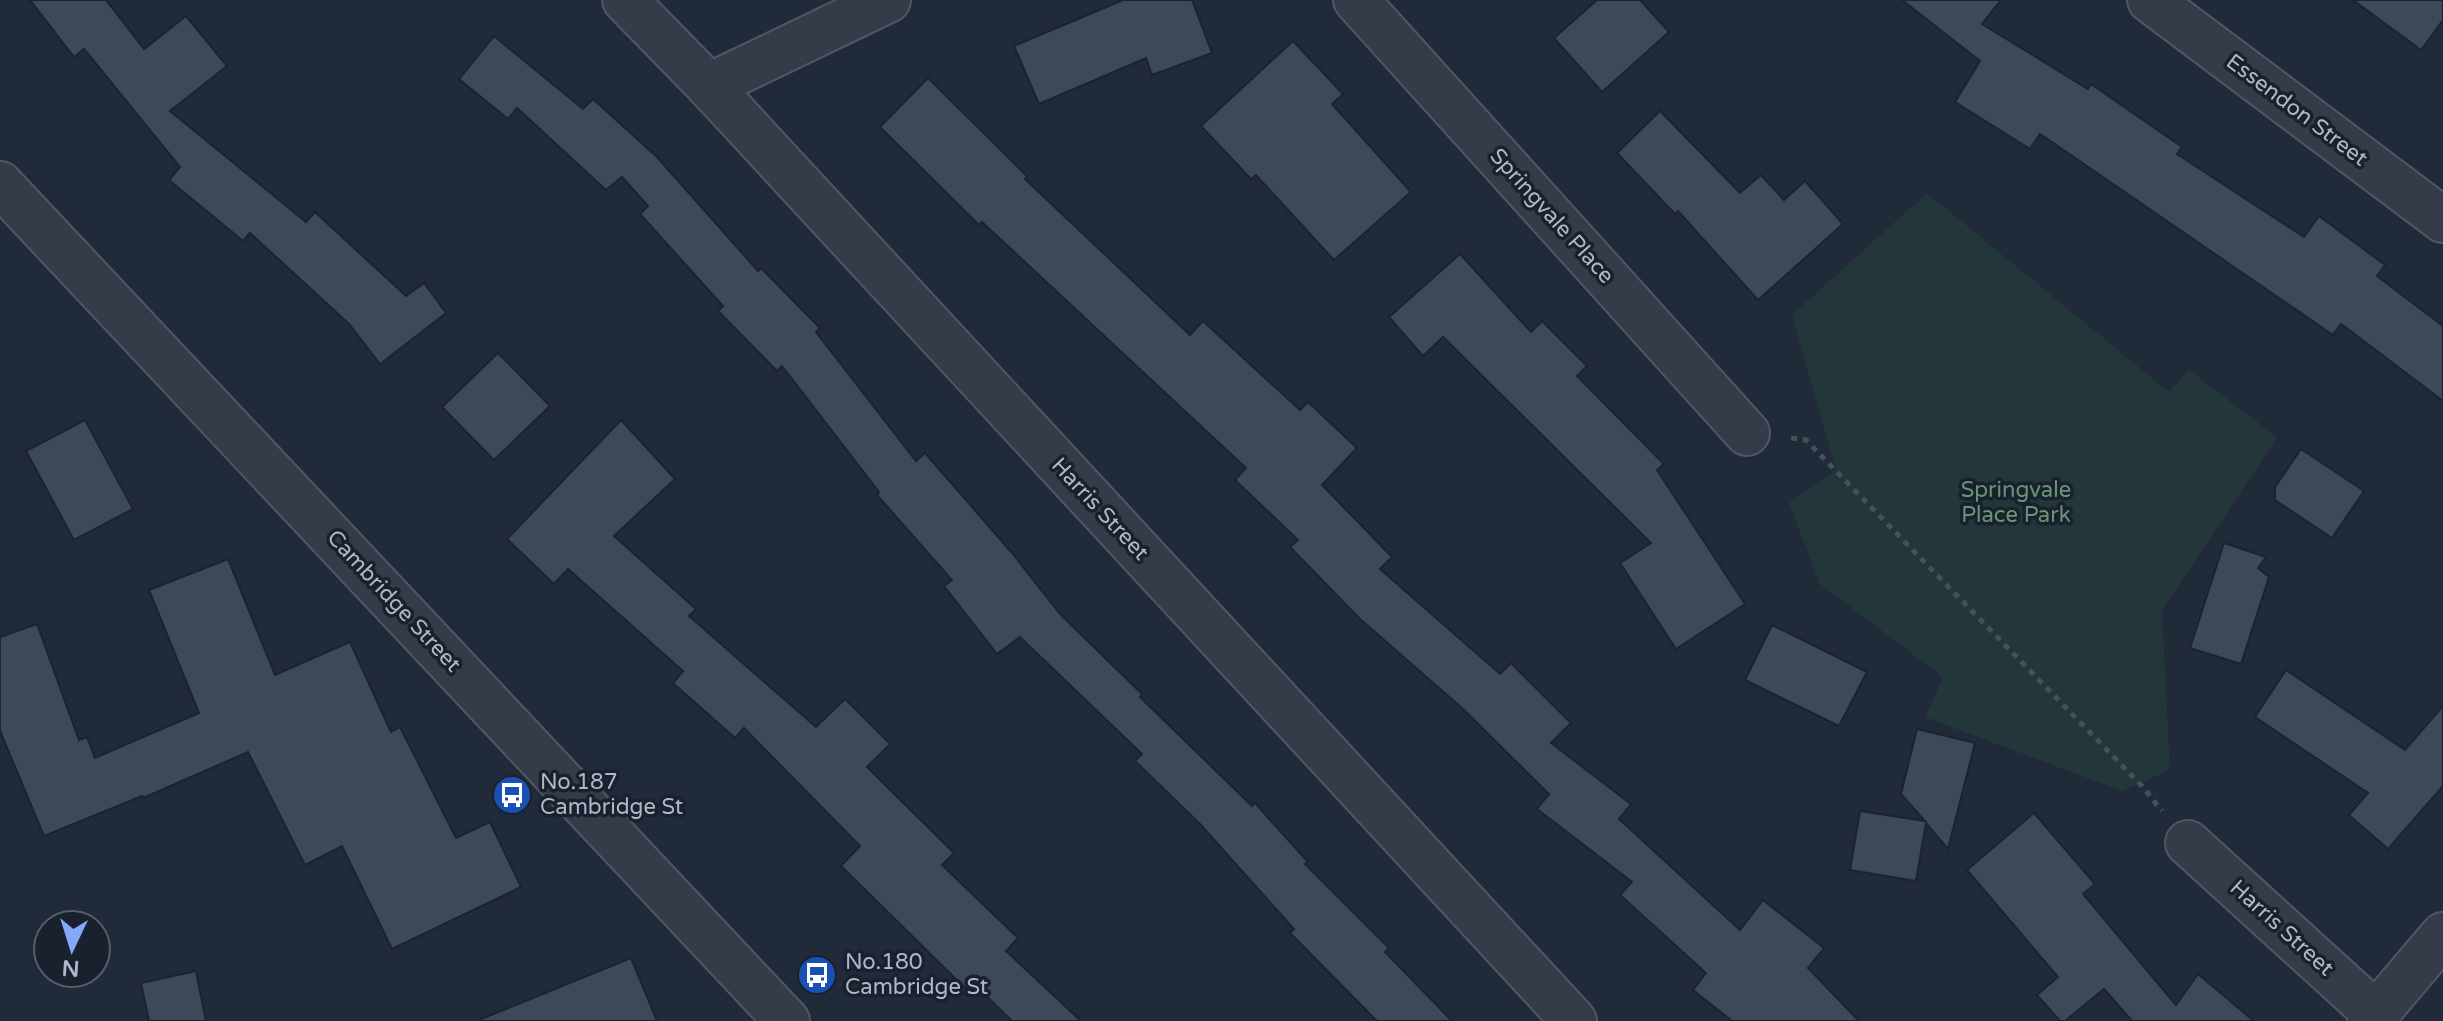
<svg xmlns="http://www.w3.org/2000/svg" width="2443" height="1021" font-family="'Varela Round',sans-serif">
<rect width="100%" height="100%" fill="#212a39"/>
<!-- green -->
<polygon fill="#23363a" points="1927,193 2169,392 2189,370 2277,437 2162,610 2170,770 2122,791 1925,717 1943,677 1820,584 1789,503 1836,470 1792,315"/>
<!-- building -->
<g fill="#3d4859" stroke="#1c2330" stroke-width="2">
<polygon points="30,0 106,0 144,49 186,16 227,66 170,111 306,222 315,212 406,296 424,283 446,313 380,364 349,324 250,233 243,241 169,180 180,167 84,49 74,57"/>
<polygon points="1123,0 1192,0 1212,53 1152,75 1146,58 1039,104 1014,46"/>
<polygon points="1597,0 1640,0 1669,32 1602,92 1554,38"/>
<polygon points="1902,0 2001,0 1982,24 2088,89 2091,84 2182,147 2177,154 2304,237 2319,216 2385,265 2377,276 2443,326 2443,401 2341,324 2333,335 2040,134 2030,149 1955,102 1980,61"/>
<polygon points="2353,0 2443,0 2443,20 2421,50"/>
<polygon points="494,36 583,109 593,99 657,157 758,271 761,268 820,328 816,332 916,461 925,453 1012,553 1061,615 1142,694 1140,697 1252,806 1255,803 1308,862 1305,864 1389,948 1385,952 1452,1021 1377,1021 1290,933 1294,929 1200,824 1135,761 1142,754 1020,637 997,654 944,586 952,580 877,495 879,492 782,366 777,371 718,311 723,306 640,214 648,206 622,177 606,190 517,108 508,119 459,79"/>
<polygon points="1293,41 1343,94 1332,104 1411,192 1334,260 1256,175 1251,179 1201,126"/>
<polygon points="928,78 1027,176 1025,179 1190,335 1203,321 1300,410 1308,402 1357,448 1322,485 1392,557 1380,569 1500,674 1511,663 1571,723 1551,743 1631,804 1619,819 1740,930 1763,900 1824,948 1808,968 1859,1021 1732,1021 1693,990 1706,973 1620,895 1632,882 1537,809 1549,794 1463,709 1359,618 1290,547 1298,540 1235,480 1246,468 982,222 979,225 880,127"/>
<polygon points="1660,111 1740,193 1761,175 1784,200 1805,181 1843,224 1758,300 1678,211 1675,214 1617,153"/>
<polygon points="1460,254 1531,332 1542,321 1587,366 1577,376 1664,464 1657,470 1745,604 1676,649 1620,563 1651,543 1443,337 1423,356 1389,317"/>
<polygon points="498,353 550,406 494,460 442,407"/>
<polygon points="85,420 133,509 74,540 26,451"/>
<polygon points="621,420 675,479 614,536 696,609 689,616 816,727 845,699 890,744 867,767 954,853 942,865 1018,938 1006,951 1081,1021 1012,1021 974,984 968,991 841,866 860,846 744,728 735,738 673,683 683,671 568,569 554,584 507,539"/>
<polygon points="2301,449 2364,491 2332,538 2275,500 2275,487"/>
<polygon points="2224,543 2266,557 2258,568 2269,577 2241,664 2190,648"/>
<polygon points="228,559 275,675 350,642 391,732 400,727 456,838 490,822 521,887 392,949 342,846 305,865 248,752 143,798 142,796 44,836 0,731 0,637 37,624 79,740 87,737 95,758 199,713 149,590"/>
<polygon points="1772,625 1867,672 1839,726 1745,680"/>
<polygon points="2286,670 2405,750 2443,706 2443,786 2388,849 2349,815 2368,793 2255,717"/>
<polygon points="1917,729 1975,743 1948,849 1926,823 1916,881 1850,870 1860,811 1925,821 1901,794"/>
<polygon points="2034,813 2095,884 2083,894 2176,1005 2198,974 2254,1021 2132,1021 2104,989 2065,1021 2060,1021 2037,995 2058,977 1967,870"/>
<polygon points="631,958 657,1021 479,1021 479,1020"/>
<polygon points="196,971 206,1021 149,1021 141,983"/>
</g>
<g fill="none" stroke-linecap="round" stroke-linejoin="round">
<!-- minor casing -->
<g stroke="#505764" stroke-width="48">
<g id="minor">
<polyline points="625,0 709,86 1574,1021"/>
<polyline points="1356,0 1747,433"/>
<polyline points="2150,0 2443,220"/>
<polyline points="709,86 888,0"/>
<polyline points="0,184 787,1021"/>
<polyline points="2188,843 2376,1014"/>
<polyline points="2370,1021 2443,935"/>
</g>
</g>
<!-- path -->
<polyline stroke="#415357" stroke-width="5" stroke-dasharray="6 6" stroke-linecap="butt" points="1791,438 1806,440 1836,471 2142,786 2162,811"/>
<!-- minor -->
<use href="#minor" stroke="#353c49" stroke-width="44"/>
</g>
<!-- icons -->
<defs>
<g id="bus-disc" transform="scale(2)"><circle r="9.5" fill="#1a4fb4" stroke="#1a212e"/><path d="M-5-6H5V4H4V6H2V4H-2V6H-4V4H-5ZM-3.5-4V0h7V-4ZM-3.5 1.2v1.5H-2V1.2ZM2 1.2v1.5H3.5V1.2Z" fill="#fff"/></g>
</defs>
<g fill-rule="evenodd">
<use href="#bus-disc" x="512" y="795"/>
<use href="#bus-disc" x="817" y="975"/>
</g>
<g text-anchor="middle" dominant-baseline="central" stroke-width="7" stroke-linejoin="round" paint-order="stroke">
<!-- street labels -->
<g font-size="22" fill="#b0b7c6" stroke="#1a212e">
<text transform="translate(2297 110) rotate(37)">Essendon Street</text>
<text transform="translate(1552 216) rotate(48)">Springvale Place</text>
<text transform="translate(1100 509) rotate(47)">Harris Street</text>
<text transform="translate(394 601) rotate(47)">Cambridge Street</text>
<text transform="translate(2282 928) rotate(42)">Harris Street</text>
</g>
<!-- park labels -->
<g font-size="22" fill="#679675" stroke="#1a212e">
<text x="2016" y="490">Springvale<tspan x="2016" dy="25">Place Park</tspan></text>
</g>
<!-- poi labels -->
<g font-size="22" fill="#b0b7c6" stroke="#1a212e" text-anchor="start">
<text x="540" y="782">No.187<tspan x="540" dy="25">Cambridge St</tspan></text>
<text x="845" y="962">No.180<tspan x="845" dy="25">Cambridge St</tspan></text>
</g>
</g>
<!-- north arrow -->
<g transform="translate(72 949) rotate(184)"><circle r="38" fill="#1a212e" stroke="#565d6b" stroke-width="2"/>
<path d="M0-6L14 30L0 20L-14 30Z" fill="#83a9f7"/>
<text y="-12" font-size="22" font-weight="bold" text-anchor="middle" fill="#b0b7c6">N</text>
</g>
</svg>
